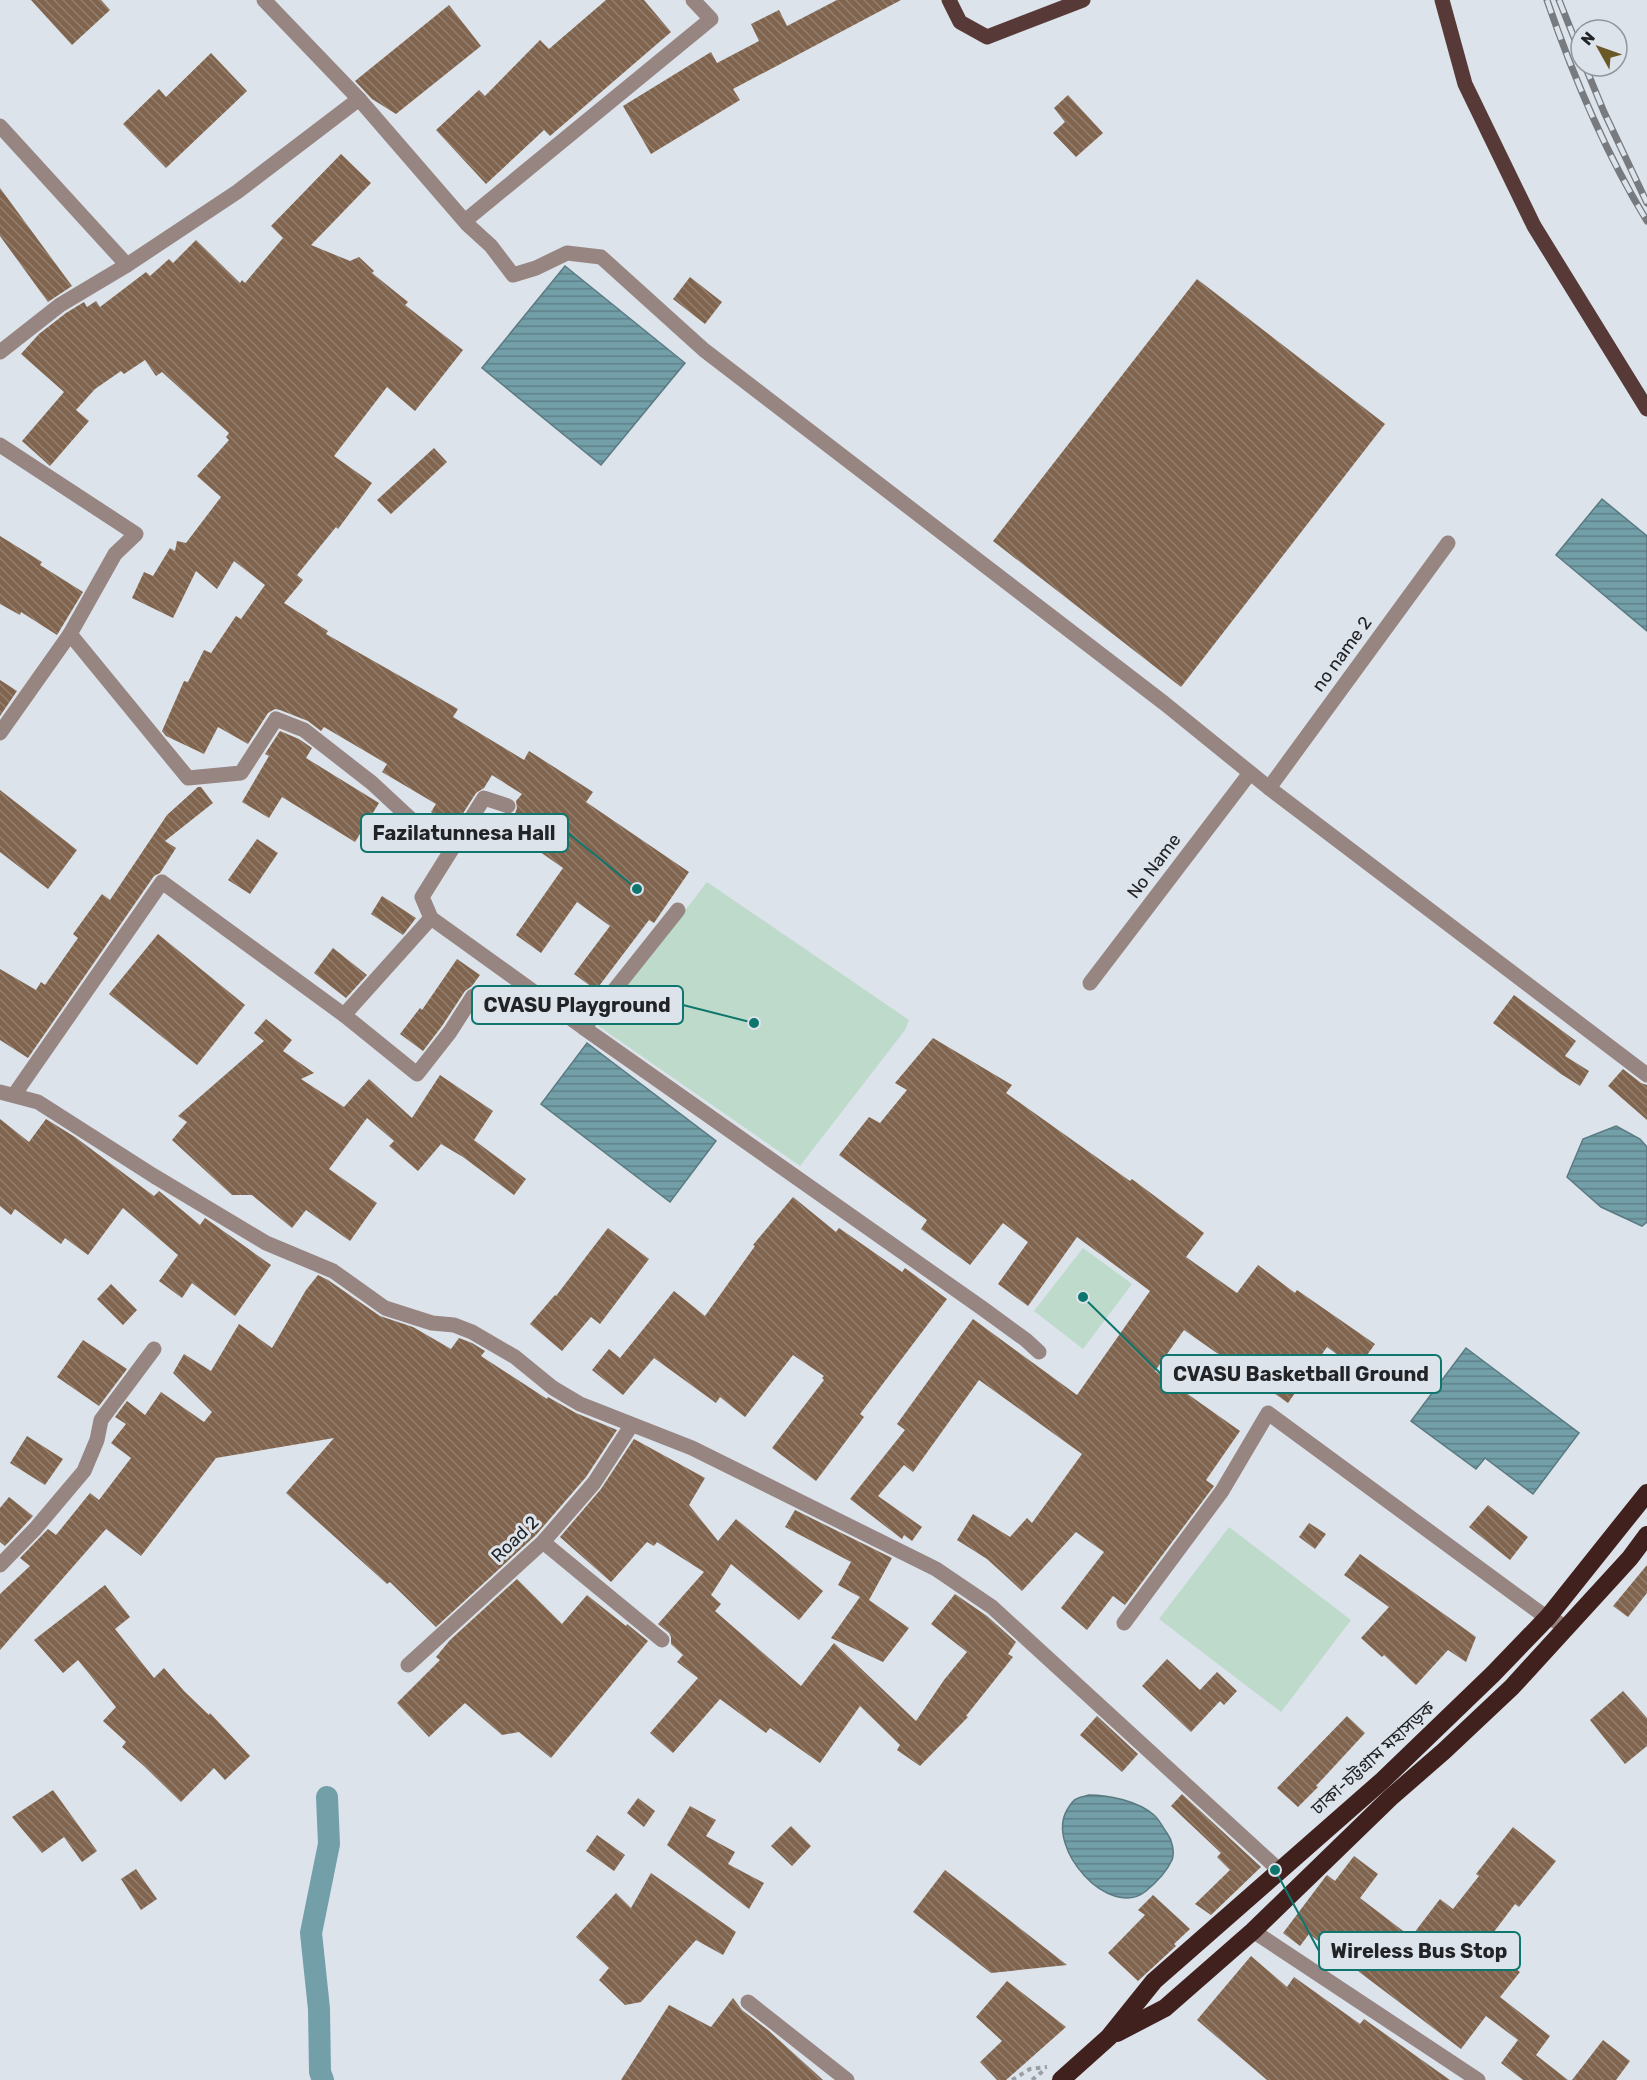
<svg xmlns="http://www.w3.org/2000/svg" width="1647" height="2080" font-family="Rubik,'Noto Sans Bengali',sans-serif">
<defs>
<pattern id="water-rules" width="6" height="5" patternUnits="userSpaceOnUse" patternTransform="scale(1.5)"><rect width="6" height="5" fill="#739fa9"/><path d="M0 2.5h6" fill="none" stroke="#5e8189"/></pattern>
<pattern id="building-back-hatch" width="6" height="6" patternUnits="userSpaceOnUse" patternTransform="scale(1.5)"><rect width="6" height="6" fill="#80644d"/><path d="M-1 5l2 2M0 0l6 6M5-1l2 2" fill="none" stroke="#927f6f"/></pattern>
</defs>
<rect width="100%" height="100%" fill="#dce3ea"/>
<!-- park -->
<g fill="#bedaca">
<polygon points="707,882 909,1020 905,1030 800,1166 597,1025"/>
<polygon points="1083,1248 1132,1284 1083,1349 1034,1311"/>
<polygon points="1229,1527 1351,1620 1281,1712 1159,1619"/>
</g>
<!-- water -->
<g fill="url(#water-rules)" stroke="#5a7a82" stroke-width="1.5">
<polygon points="565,266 685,363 601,465 482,368"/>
<polygon points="1602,499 1647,536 1647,631 1556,555"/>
<polygon points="587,1043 716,1141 670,1202 541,1104"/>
<polygon points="1616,1126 1640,1139 1647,1147 1647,1222 1642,1226 1601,1207 1567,1177 1583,1139"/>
<polygon points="1466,1348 1579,1433 1533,1494 1485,1458 1476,1469 1411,1421"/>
<path d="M1089,1795C1109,1795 1138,1801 1154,1815C1159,1819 1163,1828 1167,1833C1172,1840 1175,1852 1172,1860C1166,1873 1157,1882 1146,1891C1110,1921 1045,1848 1067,1810C1069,1807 1072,1801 1076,1799C1079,1797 1085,1796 1089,1795Z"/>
</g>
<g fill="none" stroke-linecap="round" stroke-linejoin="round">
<!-- canal -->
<polyline stroke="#739fa9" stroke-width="22" points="323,2080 320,2072 319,2009 311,1933 329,1844 327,1797"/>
</g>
<!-- building -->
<g fill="url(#building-back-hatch)">
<polygon points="31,0 101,0 110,10 72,45"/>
<polygon points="606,0 644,0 671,32 550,136 544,130 486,184 436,130 479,90 485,96 540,40 549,49"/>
<polygon points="837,0 901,0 733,89 740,100 651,154 623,106 711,52 717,63 759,41 751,24 779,10 787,26"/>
<polygon points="449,5 481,46 396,114 372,99 355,81"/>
<polygon points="211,53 247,91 166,168 123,124 159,89 166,97"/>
<polygon points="1068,95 1103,133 1076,157 1053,133 1065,122 1054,108"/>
<polygon points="341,154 371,183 311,245 350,261 359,257 374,271 372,273 408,302 405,305 463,350 415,411 387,387 334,456 372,483 338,529 336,527 297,575 303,580 284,603 328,631 326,634 458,709 453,717 524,760 529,751 593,792 586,802 689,872 654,923 649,920 596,990 574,974 610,926 577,902 541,953 516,935 563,868 500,824 507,815 515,813 517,808 516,801 522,794 492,775 484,788 476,793 455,826 431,812 436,804 382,772 387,764 324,727 321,731 308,721 280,710 275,709 268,713 248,744 218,727 204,754 166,736 162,731 184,681 188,682 204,650 211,653 236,616 241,619 265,585 234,561 217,589 196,571 173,618 132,598 144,572 153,576 170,548 175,551 177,541 186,543 221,497 197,476 229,440 226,437 229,433 162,372 156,376 145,360 124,374 121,371 95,389 76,410 89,421 50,466 22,441 64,392 21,354 39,334 66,313 84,302 87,307 96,301 100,307 146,272 150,276 169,259 173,263 196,240 240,283 242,280 245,283 283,238 271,226"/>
<polygon points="0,188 72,286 48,302 0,236"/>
<polygon points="690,277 722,302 705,324 673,299"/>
<polygon points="1197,279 1385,424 1181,687 993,541"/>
<polygon points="434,448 447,462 391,514 377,500"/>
<polygon points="0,536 42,562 40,565 83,592 57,635 21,612 20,615 0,604"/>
<polygon points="0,680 17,691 0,716"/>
<polygon points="280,731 299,739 312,748 306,758 379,803 355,842 282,797 269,818 242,802 269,756 265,754"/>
<polygon points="198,787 201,787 213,803 165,841 176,848 160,873 154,876 28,1058 0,1040 0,969 36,990 41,982 45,985 78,938 73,934 102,894 110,900 167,815"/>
<polygon points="0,790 77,850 48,889 0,852"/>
<polygon points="257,839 278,853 250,894 228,880"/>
<polygon points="382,896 416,918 403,935 371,914"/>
<polygon points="158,934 245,1005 197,1065 109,994"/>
<polygon points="333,948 367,975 346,998 314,973"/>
<polygon points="457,959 480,975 472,986 465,991 442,1026 423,1051 400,1034 420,1008 422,1010"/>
<polygon points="1514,995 1576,1041 1565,1056 1589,1071 1580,1086 1561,1074 1493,1023"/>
<polygon points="266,1019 292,1040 283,1051 314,1073 301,1079 344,1107 369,1079 412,1118 440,1075 493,1111 474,1140 526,1179 514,1195 463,1157 441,1144 418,1171 389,1146 394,1141 367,1118 329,1169 377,1203 350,1241 306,1210 292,1228 252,1195 232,1195 172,1140 187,1122 178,1116 264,1041 254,1033"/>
<polygon points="933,1038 1012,1085 1006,1093 1130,1181 1132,1179 1204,1233 1186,1257 1237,1293 1258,1265 1295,1293 1297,1290 1375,1344 1357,1369 1327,1347 1288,1403 1184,1330 1155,1371 1240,1431 1206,1480 1214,1486 1125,1605 1113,1596 1087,1630 1061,1608 1104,1552 1076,1532 1022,1591 987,1559 957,1540 973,1514 1010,1537 1027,1518 1032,1523 1082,1454 979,1380 913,1472 904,1465 878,1496 922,1527 912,1541 904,1535 902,1539 850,1499 905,1430 897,1424 973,1319 1077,1395 1150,1291 1077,1237 1028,1306 998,1284 1028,1242 1003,1223 970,1265 921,1229 927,1220 839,1155 869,1117 880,1123 907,1090 895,1083"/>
<polygon points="1623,1069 1641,1083 1647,1085 1647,1120 1608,1086"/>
<polygon points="0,1119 29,1142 46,1119 75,1137 154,1196 159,1191 200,1225 205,1218 271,1265 235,1316 192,1283 182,1298 159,1281 178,1255 123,1208 88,1255 65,1238 61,1244 15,1209 11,1215 0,1206"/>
<polygon points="793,1197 836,1232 839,1228 902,1272 905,1268 947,1299 860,1414 864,1417 816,1481 772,1448 824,1380 822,1378 824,1376 793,1355 745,1417 720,1397 716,1403 654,1358 623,1395 592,1370 609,1349 620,1358 674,1291 705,1316 755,1246 753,1245"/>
<polygon points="608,1228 649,1259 600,1324 591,1317 562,1351 530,1324 555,1295 556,1296"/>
<polygon points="318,1275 328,1280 380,1316 413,1327 451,1349 459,1338 472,1343 485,1351 481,1356 547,1399 548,1397 576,1413 617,1430 586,1477 536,1535 436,1627 390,1582 387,1584 286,1493 334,1438 216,1458 141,1556 106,1529 0,1650 0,1594 30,1566 20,1558 48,1529 56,1535 90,1493 99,1500 131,1458 111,1443 126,1424 115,1417 127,1401 145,1415 161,1392 204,1422 212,1412 173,1373 184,1354 211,1371 239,1324 272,1348 306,1290"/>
<polygon points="111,1284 137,1310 123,1325 97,1299"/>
<polygon points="83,1340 127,1369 99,1406 57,1377"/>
<polygon points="27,1436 63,1459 45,1485 10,1463"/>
<polygon points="634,1439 705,1478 689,1505 718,1541 736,1519 823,1591 799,1620 731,1564 711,1595 721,1604 715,1611 801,1686 834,1643 916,1721 944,1680 967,1652 931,1624 955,1594 987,1616 1016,1642 1008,1654 1013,1657 966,1716 968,1717 920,1766 897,1750 900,1745 860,1706 820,1763 770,1728 766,1733 720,1699 673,1753 650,1733 698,1678 677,1662 683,1655 671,1644 671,1637 669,1633 658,1624 704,1572 657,1542 654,1546 647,1542 611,1582 560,1537 601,1489"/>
<polygon points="9,1497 33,1516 5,1546 0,1542 0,1508"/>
<polygon points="1488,1505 1528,1537 1510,1560 1469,1527"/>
<polygon points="795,1510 892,1558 869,1600 909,1628 883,1662 831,1638 860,1597 838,1585 851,1562 785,1527"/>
<polygon points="1309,1523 1326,1534 1315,1549 1299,1537"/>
<polygon points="1360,1554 1476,1637 1466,1662 1448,1650 1416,1685 1384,1655 1382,1657 1361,1638 1389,1607 1344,1575"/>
<polygon points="1647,1565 1647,1593 1628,1617 1613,1606"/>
<polygon points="517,1579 562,1624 587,1595 626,1626 627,1624 648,1641 551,1758 519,1732 502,1735 465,1703 429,1737 397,1703 440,1660 436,1657 450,1640"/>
<polygon points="105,1585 130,1617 115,1629 154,1678 164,1668 184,1691 209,1715 210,1713 250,1756 225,1780 214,1768 181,1802 144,1766 122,1747 126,1742 103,1721 116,1707 78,1660 63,1673 34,1640"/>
<polygon points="1167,1659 1200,1690 1217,1672 1237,1691 1224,1705 1220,1701 1191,1732 1142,1686"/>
<polygon points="1623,1691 1647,1718 1647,1746 1625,1764 1590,1720"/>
<polygon points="1097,1716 1138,1754 1122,1772 1080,1735"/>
<polygon points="1347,1716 1365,1733 1316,1786 1318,1787 1298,1807 1277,1788"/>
<polygon points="53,1790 97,1851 82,1862 64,1837 42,1853 12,1817"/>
<polygon points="1182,1794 1261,1867 1211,1915 1195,1904 1230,1870 1217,1857 1221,1853 1171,1806"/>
<polygon points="638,1798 655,1811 644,1827 627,1813"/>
<polygon points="690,1806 716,1820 706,1836 735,1852 728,1864 764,1883 749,1909 667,1845"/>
<polygon points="791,1826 811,1846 792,1866 771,1846"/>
<polygon points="1513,1827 1556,1861 1519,1907 1515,1904 1484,1945 1520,1972 1500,1997 1550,2036 1536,2055 1568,2080 1523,2080 1501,2063 1518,2040 1486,2016 1461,2049 1309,1934 1300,1946 1283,1933 1326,1876 1327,1875 1335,1881 1354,1856 1378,1874 1360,1898 1411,1937 1440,1899 1453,1909 1479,1876 1476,1874"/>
<polygon points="597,1835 625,1855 614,1871 586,1851"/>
<polygon points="136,1869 157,1899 141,1910 121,1879"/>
<polygon points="945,1870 1067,1965 991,1973 913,1912"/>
<polygon points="651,1873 736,1932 723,1955 696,1940 641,2002 625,2005 599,1980 609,1968 576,1937 616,1893 631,1908"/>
<polygon points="1153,1895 1190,1929 1174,1944 1176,1946 1138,1981 1108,1953 1145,1915 1138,1910"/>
<polygon points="1251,1956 1287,1987 1294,1977 1360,2024 1364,2019 1450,2080 1267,2080 1197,2020"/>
<polygon points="1007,1981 1066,2027 1006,2080 997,2080 980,2062 1002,2041 976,2017"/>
<polygon points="733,1998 742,2010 768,2030 823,2080 621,2080 669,2005 711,2027"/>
<polygon points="1603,2040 1630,2061 1616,2080 1572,2080"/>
</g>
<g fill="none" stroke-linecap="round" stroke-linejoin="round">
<!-- path -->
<g stroke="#9a9fa4" stroke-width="4" stroke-dasharray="4.5 4.5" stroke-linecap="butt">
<polyline points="1012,2080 1030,2069 1047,2067"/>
<polyline points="1032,2080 1043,2071"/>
</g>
<!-- minor -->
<g stroke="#978582" stroke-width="15">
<polyline points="264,0 359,99 468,225 491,246 513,275 536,268 567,253 601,257 704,350 1164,703 1269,788 1647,1075"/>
<polyline points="0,126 127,265 237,192 359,99"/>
<polyline points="466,220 711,19 693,0"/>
<polyline points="0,352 60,305 127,265"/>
<polyline points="0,445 136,534 115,554 70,634 0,733"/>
<polyline points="70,634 188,778 241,773 276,719 304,730 372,783 414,822 455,846"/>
<polyline points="1269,788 1448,543"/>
<polyline points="508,806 484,798 422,897 431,918 584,1028 678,910"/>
<polyline points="1090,983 1250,773"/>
<polyline points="344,1015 431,918"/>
<polyline points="584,1028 982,1308 1026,1340 1039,1352"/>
<polyline points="0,1092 38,1102 154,1176 266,1243 333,1271 385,1308 432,1323 454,1325 472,1332 515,1357 553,1388 580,1404 692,1448 936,1569 992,1607 1279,1870"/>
<polyline points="14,1095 162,882 344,1015 417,1074 450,1032 473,996"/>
<polyline points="543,1542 662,1640"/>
<polyline points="0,1565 35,1529 84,1471 97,1440 101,1420 154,1349"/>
<polyline points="1124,1623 1222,1491 1268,1413 1539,1612 1566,1627"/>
<polyline points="408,1665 543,1542 594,1483 631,1426"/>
<polyline points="1253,1931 1478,2080"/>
<polyline points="748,2002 847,2080"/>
</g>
<!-- major -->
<g stroke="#573a37" stroke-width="15">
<polyline points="949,0 960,22 987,37 1083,0"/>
<polyline points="1442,0 1465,84 1534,226 1647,409"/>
</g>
<!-- highway -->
<g stroke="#40211d" stroke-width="18">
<polyline points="1117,2033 1165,2008 1253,1931 1390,1798 1444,1751 1512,1687 1630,1558 1647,1535"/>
<polyline points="1061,2080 1109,2037 1154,1981 1383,1780 1493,1674 1548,1617 1647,1493"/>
</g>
<!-- rail casing -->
<g stroke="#777b80" stroke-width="7">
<g id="rail">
<path d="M1547,0C1573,76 1605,152 1647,221"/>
<polyline points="1559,0 1581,55"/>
<polyline points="1585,66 1604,112 1647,203"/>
</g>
</g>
<!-- rail -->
<use href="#rail" stroke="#dce3ea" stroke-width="4.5" stroke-dasharray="14" stroke-linecap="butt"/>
</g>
<g text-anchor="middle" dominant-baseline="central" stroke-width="6" stroke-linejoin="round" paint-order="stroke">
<!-- street labels -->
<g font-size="18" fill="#212326" stroke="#dce3ea">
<text transform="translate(1342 654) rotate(-54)">no name 2</text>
<text transform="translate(1154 866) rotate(-53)">No Name</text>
<text transform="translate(515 1539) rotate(-44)">Road 2</text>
<text transform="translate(1373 1758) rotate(-42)">ঢাকা-চট্টগ্রাম মহাসড়ক</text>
</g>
</g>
<!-- callouts -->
<path fill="none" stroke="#0f766e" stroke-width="2" d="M637 889L568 833M754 1023L683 1005M1083 1297L1161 1374M1275 1870L1319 1951"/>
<g fill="#0f766e" stroke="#dce3ea" stroke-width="2">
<circle cx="637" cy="889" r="6"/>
<circle cx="754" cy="1023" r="6"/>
<circle cx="1083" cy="1297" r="6"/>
<circle cx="1275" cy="1870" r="6"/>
</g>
<g fill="#dce3ea" stroke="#0f766e" stroke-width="2">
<rect x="361" y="814" width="207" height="38" rx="6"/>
<rect x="472" y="986" width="211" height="38" rx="6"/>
<rect x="1161" y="1355" width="280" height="38" rx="6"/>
<rect x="1319" y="1932" width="201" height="38" rx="6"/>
</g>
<g font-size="20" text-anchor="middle" font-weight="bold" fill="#212326">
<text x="464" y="840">Fazilatunnesa Hall</text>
<text x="577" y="1012">CVASU Playground</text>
<text x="1301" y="1381">CVASU Basketball Ground</text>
<text x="1419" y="1958">Wireless Bus Stop</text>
</g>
<!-- north arrow -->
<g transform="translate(1599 48) rotate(310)"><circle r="28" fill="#dce3ea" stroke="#91969c" stroke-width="1.5"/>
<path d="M0-4.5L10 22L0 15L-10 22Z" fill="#695926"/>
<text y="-9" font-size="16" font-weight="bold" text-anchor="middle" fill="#212326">N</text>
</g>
</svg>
